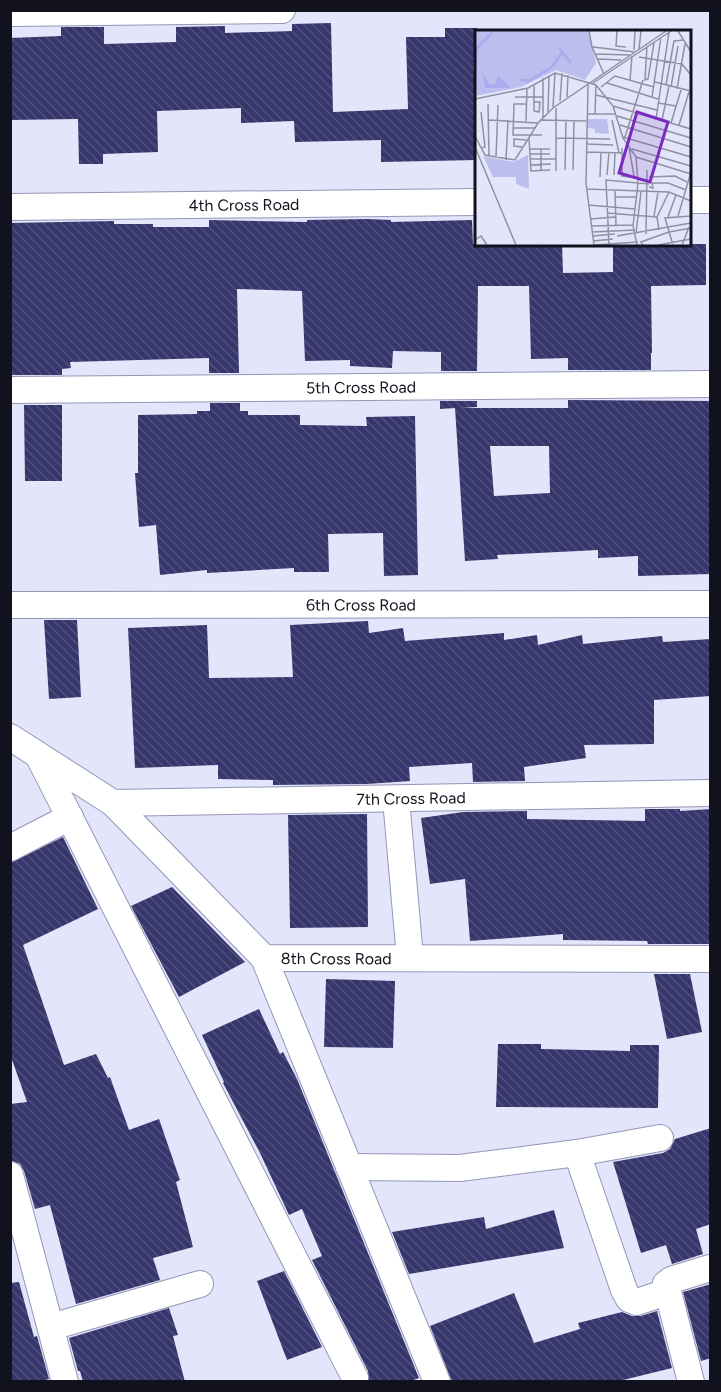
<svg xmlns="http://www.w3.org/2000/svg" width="721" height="1392" font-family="Figtree,sans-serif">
<defs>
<pattern id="building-back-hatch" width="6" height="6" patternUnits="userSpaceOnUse" patternTransform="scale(1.5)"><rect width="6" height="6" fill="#36366d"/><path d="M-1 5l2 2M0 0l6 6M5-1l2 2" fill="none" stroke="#50507d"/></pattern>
</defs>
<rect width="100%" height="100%" fill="#e3e5fa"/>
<!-- building -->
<g fill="url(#building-back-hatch)" fill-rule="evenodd">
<polygon points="331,23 333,112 408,109 406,37 445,37 445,28 477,28 477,160 381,162 381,140 295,142 294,121 241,123 241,108 157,111 158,152 103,154 103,164 79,164 78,119 10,120 10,38 61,36 61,27 104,27 104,44 176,42 176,27 225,26 225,33 292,31 292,24"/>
<polygon points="367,219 391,220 391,222 472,220 473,244 562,244 563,273 613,272 613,244 706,244 706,285 651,286 652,353 651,353 651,370 568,370 568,358 531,359 529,286 478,286 477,371 441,371 441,352 393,351 392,368 350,366 350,360 305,361 302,291 237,289 239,373 209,373 209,358 70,362 71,368 62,369 62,375 10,375 10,223 114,221 114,224 153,224 153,227 209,227 209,220 307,222 307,220"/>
<path d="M568,400L711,401V574L638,576V556L598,558V550L497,555L498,559L465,561L455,408L440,409V401H477V407L461,408H568ZM490,446H549L550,493L494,496Z"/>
<polygon points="210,403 240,403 240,411 248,411 248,415 300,415 300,425 367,426 366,417 415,416 418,575 384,576 383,533 328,534 329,572 294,572 294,568 207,573 207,570 160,575 156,525 139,527 135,473 138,473 138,415 197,414 197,411 210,411"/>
<polygon points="24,405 62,405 62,481 25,481"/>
<polygon points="44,620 77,620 81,697 49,699"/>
<polygon points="368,621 369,633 403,628 405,641 504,633 504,640 537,635 538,645 582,635 583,644 662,636 663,642 711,639 711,696 654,700 654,744 584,745 586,758 524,767 525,781 473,782 472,763 409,767 410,781 367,784 273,785 273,780 218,779 218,765 135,768 128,628 207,625 209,678 293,677 290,625"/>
<polygon points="645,809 680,809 680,811 711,809 711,944 648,944 647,941 563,940 563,934 470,941 465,879 430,884 421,818 463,812 527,811 527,819 645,821"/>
<polygon points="367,814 368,927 290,928 288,815"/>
<polygon points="63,837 98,909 23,945 64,1065 96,1054 108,1078 110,1077 129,1130 159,1119 180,1180 176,1182 193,1247 153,1258 160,1280 76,1304 50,1205 35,1209 24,1171 20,1164 10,1160 10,1104 27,1102 10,1054 10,863"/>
<polygon points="172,887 245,962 179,997 131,906"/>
<polygon points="654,974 690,974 702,1032 667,1039"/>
<polygon points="326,979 395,981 393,1048 324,1047"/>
<polygon points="259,1009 280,1054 283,1052 297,1079 419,1378 408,1382 369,1382 368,1371 312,1260 322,1256 302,1209 289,1215 260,1153 223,1083 224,1082 202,1035"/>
<polygon points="498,1044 541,1044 541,1049 630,1051 630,1045 659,1045 658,1108 496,1107"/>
<polygon points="711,1128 711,1224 696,1229 703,1254 672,1264 666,1245 641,1253 613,1162 663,1153 670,1149 675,1139"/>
<polygon points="554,1210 564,1248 409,1274 392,1232 484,1217 486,1229"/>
<polygon points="284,1271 322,1347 287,1360 257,1281"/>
<polygon points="19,1282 34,1337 37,1336 49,1379 39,1382 10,1382 10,1283"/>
<polygon points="711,1284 711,1358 701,1361 683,1292"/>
<polygon points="514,1293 534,1343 580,1329 578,1323 622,1312 632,1316 641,1316 657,1311 672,1368 615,1382 452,1382 430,1326"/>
<polygon points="169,1308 178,1335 173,1336 185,1382 83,1382 80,1371 78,1371 69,1338"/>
</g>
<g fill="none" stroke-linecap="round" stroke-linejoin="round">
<!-- minor casing -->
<g stroke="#9396b7" stroke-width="28">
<g id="minor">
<polyline points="10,13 282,10"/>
<polyline points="690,200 710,200"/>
<path id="s1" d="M10,207L476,202"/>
<path id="s2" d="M10,390L710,384"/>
<path id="s3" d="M10,605L710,604"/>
<path id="s4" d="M10,737L113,803L264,958L710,959"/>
<polyline points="39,757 355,1378"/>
<polyline points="396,799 410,958"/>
<path id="s5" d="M113,803L710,793"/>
<polyline points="10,848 70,817"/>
<polyline points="264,958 437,1382"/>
<polyline points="577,1153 624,1290 629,1299 637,1302 667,1292"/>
<polyline points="349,1167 460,1168 577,1153 660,1138"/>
<polyline points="10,1175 65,1382"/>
<polyline points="51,1327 200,1284"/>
<polyline points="691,1382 666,1284 671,1280 710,1268"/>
</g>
</g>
<!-- minor -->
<use href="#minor" stroke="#fff" stroke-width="26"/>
</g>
<g text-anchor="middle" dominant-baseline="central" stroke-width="6" stroke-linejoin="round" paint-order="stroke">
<!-- street labels -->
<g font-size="16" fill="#11121e" stroke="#f2f3fa">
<text stroke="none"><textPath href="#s1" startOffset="234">4th Cross Road</textPath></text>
<text stroke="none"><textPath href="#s2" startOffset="351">5th Cross Road</textPath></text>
<text stroke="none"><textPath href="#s3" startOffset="351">6th Cross Road</textPath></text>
<text stroke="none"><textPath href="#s5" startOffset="298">7th Cross Road</textPath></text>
<text stroke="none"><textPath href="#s4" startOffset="411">8th Cross Road</textPath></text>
</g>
</g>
<!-- overview -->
<g transform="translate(475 30)">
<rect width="216" height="216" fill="#e3e5fa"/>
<path d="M113,89H132L134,104L120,103V99L113,98ZM53,125L54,159L41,154V147H18L8,126L39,132Z" fill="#bcbfed"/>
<path d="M0,1H113L121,33L110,50L81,40L46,57L0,66Z" fill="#bcbfed"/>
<path d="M8,43L14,54H20L23,45L36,58H10Z" fill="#a9adee"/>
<path fill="none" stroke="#a9adee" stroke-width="3" d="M84,18L96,33M0,40L1,19L17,3M45,50L54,51L77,37L87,23"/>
<path fill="none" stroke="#8f91a2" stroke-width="1.5" d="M114,1L117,17L129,44M142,1L141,16L151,17M203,1L216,22M172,16L170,50L173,49L179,13M118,17L160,22M164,19L166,1M159,20L160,1M120,24L155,25M164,27L207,34L216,45M123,29L146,30M155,50L157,26M180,52L216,61M118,53L196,1M132,53L183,69M113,55L111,153L119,215M191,55L199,11L208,10M126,57L140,46L179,57M196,57L203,16M202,59L210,14M121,65L182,80M40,67H68M92,67L93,45M177,67L186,7M0,69L53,58L80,43L121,55L138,76L148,108L161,127L216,144M85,71L87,43M59,72H65L64,82L59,81V56M183,73L201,76M13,74L14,126M52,74H39L38,105H67M138,76L216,99M78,77L80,43M6,82L10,117L6,118M73,82L74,46M112,84H140M120,84L121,55M142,86L216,108M68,88V48M181,89L194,2M14,90L63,93M65,90L111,91M137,90L144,123M187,90L194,56M51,91L52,58M196,93L206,60M145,95L216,117M204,95L214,62M38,98H60M0,106L10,125L40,130L63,93L78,78L191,1M148,107L216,127M150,107L168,50M54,108L56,141L75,140M81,108L135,109M111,114L138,115M0,117L41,215M47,117L39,116V109L51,110M154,117L159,146M147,118V146L163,148M54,119H75M66,119V140M157,119L216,136M111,122L147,123M55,124H75M21,127L23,75M161,127L163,153L158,196L162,215M55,129H81M31,130L33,90M56,135L76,134M90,140L91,91M98,140L99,91M81,141V78M132,145L134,122M139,145L140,123M125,147L126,122M174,147L200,146L212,152M174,157L178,158L177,153H193L211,160M111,159L194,162L216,171M140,161L141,195M140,167H161M113,175L160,179M132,183L182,187M179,186L183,162M203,186L216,142M193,187L201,165M115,189L140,187M116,196L158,195M184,200L182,187L194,162M117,202L160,200M161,203L166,162M171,204L172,140M118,206L140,204M142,206L216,193M0,210L6,206L12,215M118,211L138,209M119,215L163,212M134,215L131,150L174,154M168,215L166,212L194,202L216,198M183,215L216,209M198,215L190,188L216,186M207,215L214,197"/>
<path fill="#7b2cbf" fill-opacity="0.15" stroke="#7b2cbf" stroke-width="3" d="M162,82L193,92L175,152L144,143Z"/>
<rect width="216" height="216" fill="none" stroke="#11121e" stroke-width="3"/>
</g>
<!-- border -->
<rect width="721" height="1392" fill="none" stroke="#11121e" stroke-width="24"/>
</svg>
